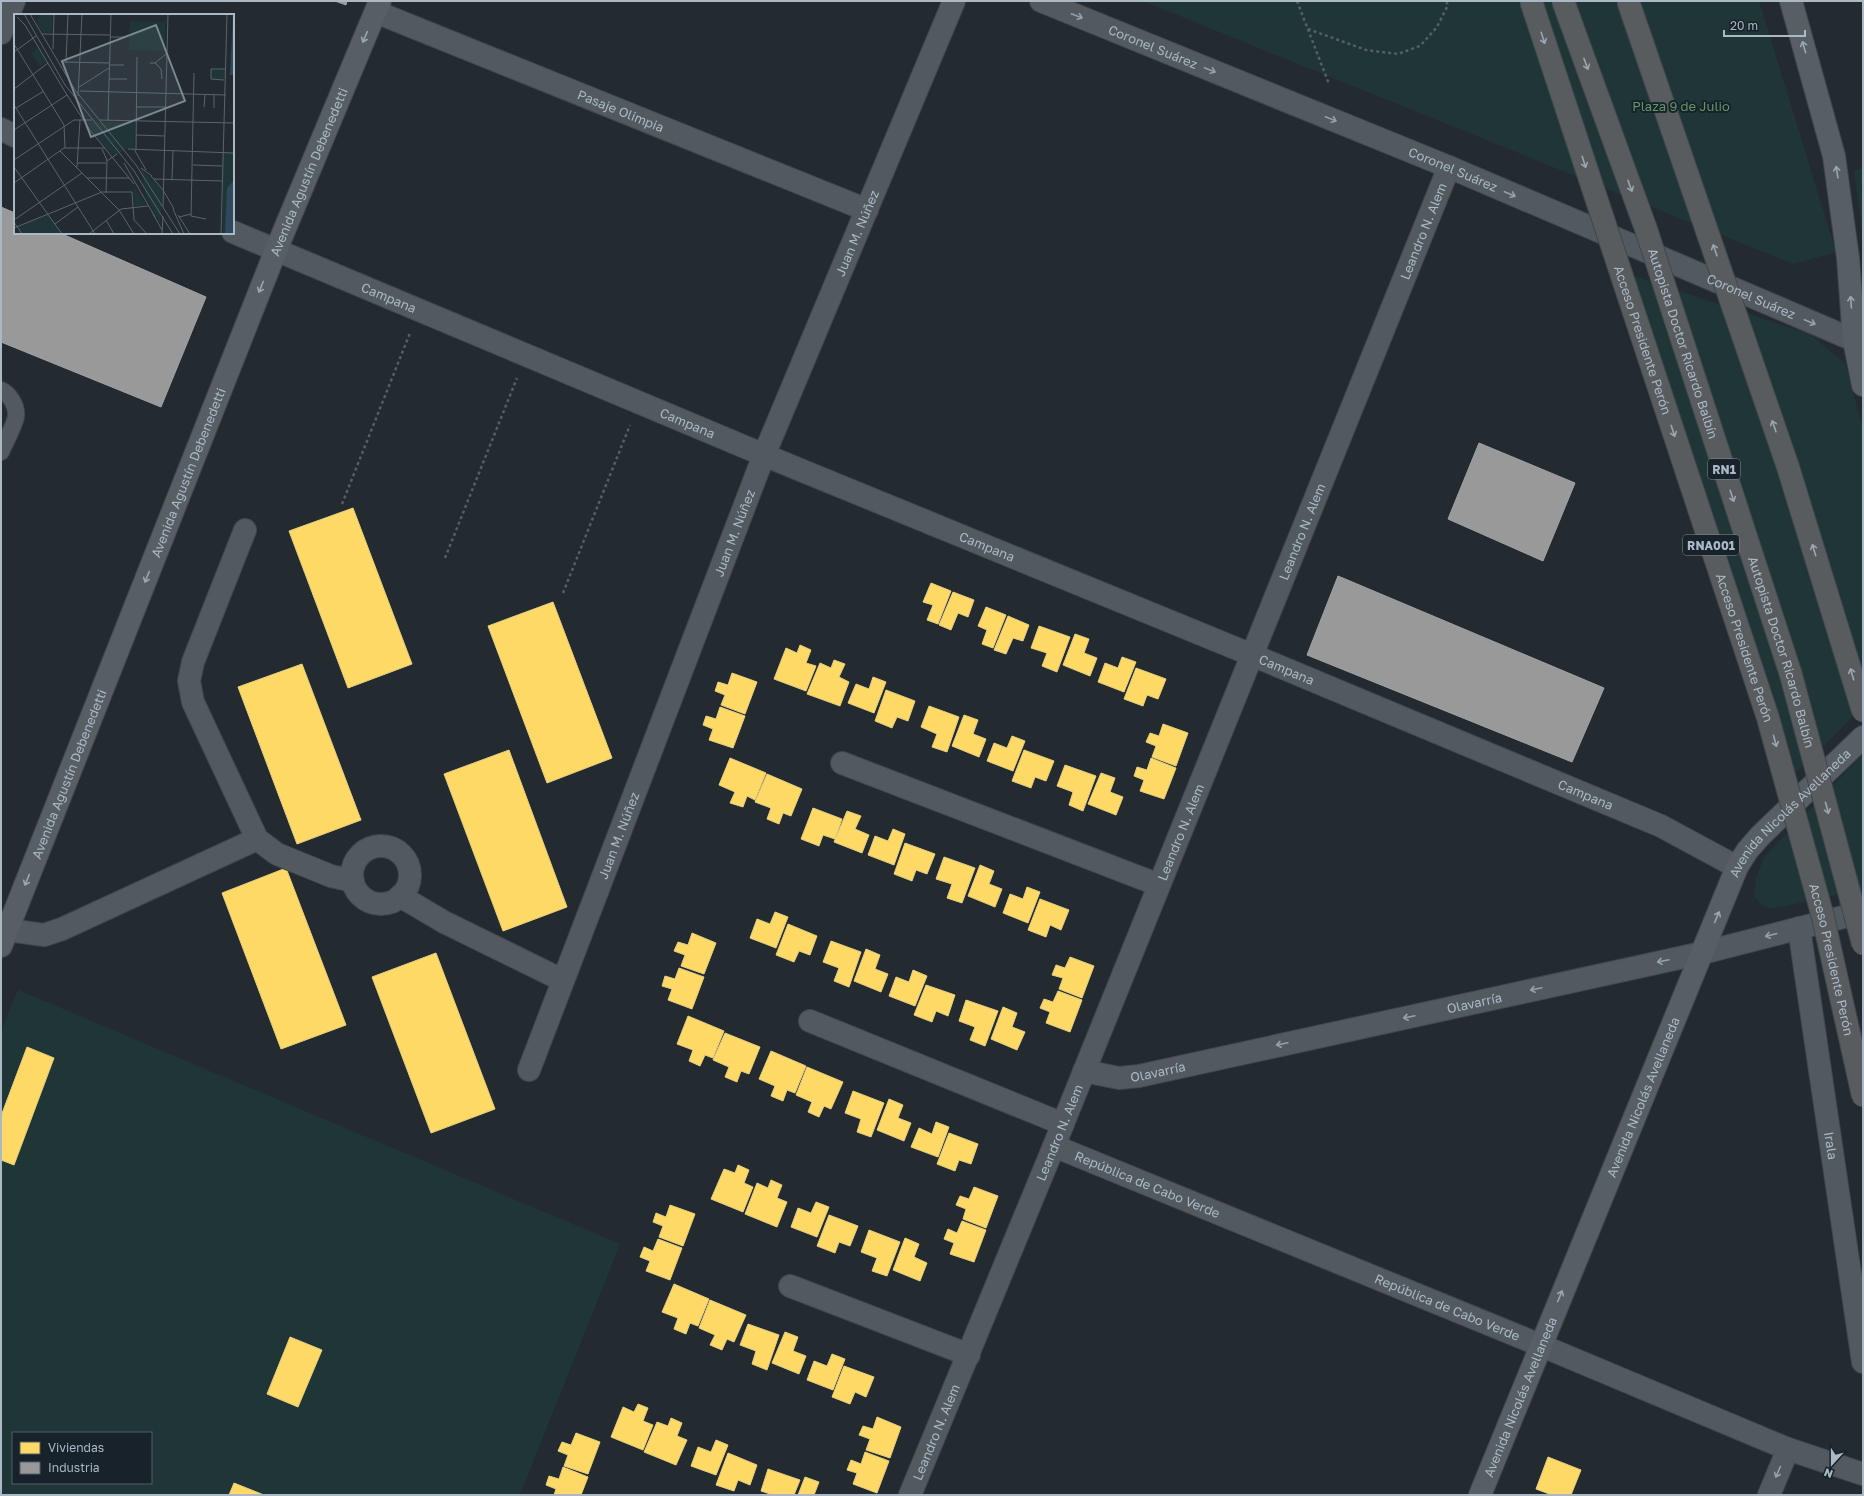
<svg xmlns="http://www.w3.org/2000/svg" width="1864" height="1496" font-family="'Golos Text',sans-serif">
<rect width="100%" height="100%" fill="#232b31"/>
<!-- green -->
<g fill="#203636" fill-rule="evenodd">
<polygon points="1143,1 1759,1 1836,252 1793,264"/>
<polygon points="1863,168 1863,238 1854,170"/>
<polygon points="1610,268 1809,334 1845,363 1863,429 1863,707 1781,787"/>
<polygon points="1863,754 1863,889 1771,909 1761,905 1754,896 1756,879 1764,857"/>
<path d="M18,990L620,1244L520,1495H264L234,1483L229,1495H1V1160L14,1165L54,1058L27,1048L1,1116V1031ZM13,1433H151V1483H13Z"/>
</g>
<!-- homes -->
<g fill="#ffd966" stroke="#e6cf82">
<polygon points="353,508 412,664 348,688 289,531"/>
<polygon points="931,583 951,591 938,624 927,620 933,605 923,602"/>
<polygon points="953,592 974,600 968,617 958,613 951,630 939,625"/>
<polygon points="553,602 612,758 547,783 488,626"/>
<polygon points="986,607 1006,615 993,648 982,644 987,630 978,626"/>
<polygon points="1008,616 1029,625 1023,641 1013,638 1006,654 994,650"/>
<polygon points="1039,626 1070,637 1057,672 1042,666 1047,653 1031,648"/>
<polygon points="1075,634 1089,639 1084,653 1097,658 1090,676 1063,665"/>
<polygon points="800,645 811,650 806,663 816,666 806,691 774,679 786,648 797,653"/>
<polygon points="1122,657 1136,662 1124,692 1098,682 1105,663 1118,668"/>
<polygon points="834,660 845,664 839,677 849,682 840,706 807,694 820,663 831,668"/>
<polygon points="302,664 361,820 297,844 238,687"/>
<polygon points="1136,668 1166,679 1158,699 1147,695 1143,706 1124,699"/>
<polygon points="732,673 757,682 745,714 721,705 725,695 715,691 718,682 728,685"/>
<polygon points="873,677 886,682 874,713 848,703 856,684 869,689"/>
<polygon points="886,690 915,701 908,721 897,717 892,728 875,721"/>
<polygon points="929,706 959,717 947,752 932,747 937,734 921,727"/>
<polygon points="720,707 745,716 733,748 709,740 713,729 703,725 706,716 716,719"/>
<polygon points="964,715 978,720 973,734 986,739 979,757 952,746"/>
<polygon points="1163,724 1188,733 1176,766 1152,757 1156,746 1146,742 1150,733 1159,736"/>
<polygon points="1012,736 1025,741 1013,771 987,761 994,743 1007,748"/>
<polygon points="509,750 567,907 503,931 444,774"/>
<polygon points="1024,750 1054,761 1046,781 1035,777 1031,788 1012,781"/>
<polygon points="730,758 766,773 755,800 747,796 743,807 730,803 735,792 719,785"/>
<polygon points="1151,758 1176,768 1164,799 1140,791 1144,780 1134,776 1137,767 1147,770"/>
<polygon points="1065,765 1096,776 1083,811 1069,805 1073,792 1057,786"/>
<polygon points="1101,773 1115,778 1110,792 1123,797 1116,815 1088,804"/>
<polygon points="767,774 802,789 791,816 783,813 779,824 767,819 771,808 755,802"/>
<polygon points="813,808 842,819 835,839 823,835 819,846 801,839"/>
<polygon points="847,811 861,816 855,829 869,835 862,853 834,842"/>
<polygon points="893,829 905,834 894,865 868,855 875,836 888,841"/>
<polygon points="905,843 935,854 927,874 916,870 912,881 894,874"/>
<polygon points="944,857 975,868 962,903 947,898 952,884 936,879"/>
<polygon points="980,865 994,871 989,884 1002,889 995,907 968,896"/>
<polygon points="286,868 346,1025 281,1049 222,893"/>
<polygon points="1027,887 1040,892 1028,923 1003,913 1010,894 1023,899"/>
<polygon points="1040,899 1069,910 1061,930 1050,925 1046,937 1028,930"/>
<polygon points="775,912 788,917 776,948 750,938 757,919 770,924"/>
<polygon points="788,924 817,936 810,955 799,951 794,962 776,955"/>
<polygon points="692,933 716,943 704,974 681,966 685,955 674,951 678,942 688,945"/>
<polygon points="831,941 861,952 849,987 834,981 839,968 823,962"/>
<polygon points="866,949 880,955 875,969 888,974 881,992 854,981"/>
<polygon points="436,953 495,1109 431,1133 372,977"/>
<polygon points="1070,957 1094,966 1082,998 1059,989 1063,978 1052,975 1056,965 1065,968"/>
<polygon points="679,968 704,977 692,1009 668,1000 672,989 662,986 665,976 675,979"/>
<polygon points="913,970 927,976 915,1006 889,996 896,977 909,982"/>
<polygon points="926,985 955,995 948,1016 936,1011 932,1022 914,1015"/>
<polygon points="1058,991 1082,1000 1070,1032 1046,1023 1050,1012 1040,1008 1044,999 1053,1002"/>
<polygon points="966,1000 998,1011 985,1046 970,1040 975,1027 959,1021"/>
<polygon points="1003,1007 1017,1013 1012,1027 1025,1032 1017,1050 991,1039"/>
<polygon points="688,1016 724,1031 713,1058 705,1055 700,1066 689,1061 693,1050 677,1044"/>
<polygon points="725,1033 760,1047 749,1074 741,1071 737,1082 725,1077 729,1067 713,1060"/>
<polygon points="27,1047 54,1058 14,1165 1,1160 1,1116"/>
<polygon points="771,1051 806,1066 795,1093 787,1090 783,1101 771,1096 775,1086 759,1079"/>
<polygon points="807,1067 843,1082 831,1109 824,1106 819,1117 808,1112 812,1102 796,1095"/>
<polygon points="853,1091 884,1103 871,1137 857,1132 861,1119 845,1113"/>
<polygon points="889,1099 903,1105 898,1118 911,1123 904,1141 877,1130"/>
<polygon points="936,1122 949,1127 938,1157 911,1147 919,1128 932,1134"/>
<polygon points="949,1133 978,1144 971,1164 959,1160 955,1171 937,1164"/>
<polygon points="738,1165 749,1170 744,1183 753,1187 743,1212 711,1199 724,1169 735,1173"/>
<polygon points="771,1180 782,1185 777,1198 787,1202 777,1227 745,1214 757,1183 768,1188"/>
<polygon points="974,1187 998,1196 986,1228 963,1219 966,1209 956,1205 960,1196 969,1199"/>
<polygon points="816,1202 829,1207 817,1237 791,1227 798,1208 811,1213"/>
<polygon points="670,1205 695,1214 683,1246 659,1237 663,1226 653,1222 656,1213 666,1217"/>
<polygon points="829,1215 858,1226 850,1246 839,1242 835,1253 817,1246"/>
<polygon points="962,1221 986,1230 974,1262 950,1254 954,1243 944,1239 948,1229 957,1233"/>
<polygon points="869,1230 900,1242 887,1276 872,1271 877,1258 861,1252"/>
<polygon points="905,1238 919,1244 914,1257 927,1263 920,1281 893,1270"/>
<polygon points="658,1239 682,1248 670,1280 646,1271 650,1261 640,1257 644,1247 653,1251"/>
<polygon points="674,1284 709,1299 698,1326 690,1323 686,1334 674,1329 678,1318 662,1312"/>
<polygon points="710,1300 746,1315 734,1342 727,1339 722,1350 710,1345 715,1335 699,1328"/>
<polygon points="748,1324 779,1335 767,1370 752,1364 756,1351 740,1345"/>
<polygon points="785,1332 798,1337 793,1351 806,1356 799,1374 772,1363"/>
<polygon points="290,1337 322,1350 298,1407 267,1394"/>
<polygon points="832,1354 845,1359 833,1390 807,1380 814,1361 827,1366"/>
<polygon points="844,1366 874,1377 866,1397 855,1392 850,1404 832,1397"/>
<polygon points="638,1404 648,1408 643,1421 653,1425 643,1450 611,1437 623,1407 634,1412"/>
<polygon points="877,1417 901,1427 890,1458 866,1450 870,1439 859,1435 863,1426 873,1429"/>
<polygon points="671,1418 682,1423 677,1436 687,1440 676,1465 644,1452 657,1422 668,1426"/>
<polygon points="576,1433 600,1442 588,1474 564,1466 568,1455 558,1451 562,1442 571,1445"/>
<polygon points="716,1440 728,1445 716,1475 691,1466 698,1447 711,1452"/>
<polygon points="865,1452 889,1461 877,1493 853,1484 857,1473 847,1470 851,1460 861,1464"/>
<polygon points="728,1453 757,1465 750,1485 738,1480 734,1491 716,1485"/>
<polygon points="1548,1457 1581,1470 1571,1495 1552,1495 1536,1489"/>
<polygon points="563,1467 588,1477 581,1495 554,1495 556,1489 546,1485 549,1476 559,1479"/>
<polygon points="768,1469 800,1480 794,1495 773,1495 761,1491"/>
<polygon points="805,1477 819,1482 814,1495 798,1495"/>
<polygon points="234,1483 264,1495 229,1495"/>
</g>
<!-- industry -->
<g fill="#999" stroke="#9ea3a6">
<polygon points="335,1 347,1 346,5"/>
<polygon points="1,207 15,213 15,233 60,233 206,297 161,407 1,342"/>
<polygon points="1479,443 1575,483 1543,561 1448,519"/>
<polygon points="1338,576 1604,688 1572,762 1307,655"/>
</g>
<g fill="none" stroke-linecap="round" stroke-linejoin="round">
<!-- service casing -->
<g stroke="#41474c" stroke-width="18">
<path id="service" d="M1,390C10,394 17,406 16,416C15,425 5,442 1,452"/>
</g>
<!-- minor casing -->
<g stroke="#41474c" stroke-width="24">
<g id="minor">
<path id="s1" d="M1041,1L1449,167L1863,344"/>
<path id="s2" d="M376,12L867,210"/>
<polyline points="1,33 14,1"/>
<polyline points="1,129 15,136"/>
<path id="s3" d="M233,232L764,455L1252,655L1661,826L1737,867"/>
<polyline points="245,530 193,662 189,681 193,702 257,839 277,854 331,876 353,881"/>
<polyline points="842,763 1159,885"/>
<circle cx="381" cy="875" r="29"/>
<polyline points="400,896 444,922 562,980"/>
<path id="s4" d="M1799,928L1863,1362"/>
<polyline points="8,930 44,935 62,929 257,839"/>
<polyline points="810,1021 1063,1124"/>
<path id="s5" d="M529,1070L764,455L954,1"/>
<path id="s6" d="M1084,1071L1119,1078L1139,1076L1702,953L1863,912"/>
<path id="s7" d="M1054,1146L1540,1345L1788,1449L1863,1474"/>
<polyline points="790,1286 969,1355"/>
<path id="s8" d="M910,1495L1054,1146L1449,167"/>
<polyline points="1769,1495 1788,1449"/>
</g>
</g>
<!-- secondary casing -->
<g stroke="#41474c" stroke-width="24">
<g id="secondary">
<polyline points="1791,1 1834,156 1848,258 1854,340 1863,385"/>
<path id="s9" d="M1,946L276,250L380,1"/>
<path id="s10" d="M1480,1495L1737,867L1747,851L1760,836L1863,737"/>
</g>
</g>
<!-- path -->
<g stroke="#555e63" stroke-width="2.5" stroke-dasharray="3 3" stroke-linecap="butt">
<polyline points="1297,1 1329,84"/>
<polyline points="1308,29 1366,50 1398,54 1420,46 1437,27 1447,7 1447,1"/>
<polyline points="342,504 410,333"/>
<polyline points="445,558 517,378"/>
<polyline points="563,593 630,425"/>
</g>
<!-- service -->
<use href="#service" stroke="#525a60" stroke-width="16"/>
<!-- minor -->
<use href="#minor" stroke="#525a60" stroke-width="22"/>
<!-- secondary -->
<use href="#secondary" stroke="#575e64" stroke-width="22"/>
<!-- motorway-bridge casing -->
<g stroke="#3f474e" stroke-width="24" stroke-linecap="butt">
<g id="motorway-bridge">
<path id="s11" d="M1531,1L1768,718L1823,917L1863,1096"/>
<path id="s12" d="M1563,1L1646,229L1791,675L1863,944"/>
<polyline points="1628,1 1788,467 1863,711"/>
</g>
</g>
<!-- motorway-bridge -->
<use href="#motorway-bridge" stroke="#585c5f" stroke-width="22"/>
</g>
<!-- one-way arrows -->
<defs><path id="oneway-shaft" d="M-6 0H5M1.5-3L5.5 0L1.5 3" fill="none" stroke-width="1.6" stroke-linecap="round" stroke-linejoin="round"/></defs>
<g stroke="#94a1ac">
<use href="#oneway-shaft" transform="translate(1077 16) rotate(22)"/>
<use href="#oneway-shaft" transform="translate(1210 70) rotate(22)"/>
<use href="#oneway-shaft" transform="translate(1331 119) rotate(22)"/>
<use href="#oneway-shaft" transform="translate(1510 194) rotate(23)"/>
<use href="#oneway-shaft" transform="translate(1810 322) rotate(23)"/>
<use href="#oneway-shaft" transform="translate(1771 935) rotate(166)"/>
<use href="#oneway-shaft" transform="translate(1663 961) rotate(168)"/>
<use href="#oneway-shaft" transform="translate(1536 989) rotate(168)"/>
<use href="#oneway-shaft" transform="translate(1409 1017) rotate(168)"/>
<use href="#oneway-shaft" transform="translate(1282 1044) rotate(168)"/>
<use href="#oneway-shaft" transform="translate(1778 1472) rotate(113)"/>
</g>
<g stroke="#99a7b2">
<use href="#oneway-shaft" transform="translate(365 37) rotate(113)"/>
<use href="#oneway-shaft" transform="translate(1804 47) rotate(-106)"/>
<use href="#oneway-shaft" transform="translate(1837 172) rotate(-99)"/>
<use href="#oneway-shaft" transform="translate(261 287) rotate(112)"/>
<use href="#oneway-shaft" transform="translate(1851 302) rotate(-94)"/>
<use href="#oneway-shaft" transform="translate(147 577) rotate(112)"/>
<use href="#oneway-shaft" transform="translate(27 880) rotate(112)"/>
<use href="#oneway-shaft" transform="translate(1717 917) rotate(-67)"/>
<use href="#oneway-shaft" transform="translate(1560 1296) rotate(-68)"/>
</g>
<g stroke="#9aa6b1">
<use href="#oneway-shaft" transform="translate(1543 38) rotate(72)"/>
<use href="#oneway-shaft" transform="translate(1586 64) rotate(70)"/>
<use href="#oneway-shaft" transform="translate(1584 162) rotate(72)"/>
<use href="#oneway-shaft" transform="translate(1630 186) rotate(70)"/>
<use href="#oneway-shaft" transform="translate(1715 250) rotate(-109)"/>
<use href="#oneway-shaft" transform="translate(1774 426) rotate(-109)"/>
<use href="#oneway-shaft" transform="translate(1673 431) rotate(72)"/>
<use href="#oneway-shaft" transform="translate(1732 496) rotate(72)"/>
<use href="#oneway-shaft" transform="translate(1814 550) rotate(-107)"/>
<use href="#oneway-shaft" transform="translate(1852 674) rotate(-106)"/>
<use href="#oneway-shaft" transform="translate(1775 741) rotate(75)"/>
<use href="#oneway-shaft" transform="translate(1827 808) rotate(75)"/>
</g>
<g text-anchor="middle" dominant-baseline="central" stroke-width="4" stroke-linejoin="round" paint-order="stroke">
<!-- shield labels -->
<g fill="#17222b" stroke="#7e8c97" stroke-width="1">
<rect x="1708" y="459" width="32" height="20" rx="3"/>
<rect x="1683" y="535" width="56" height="20" rx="3"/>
</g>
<g font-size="12" font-weight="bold" fill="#aab9c5">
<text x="1724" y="469">RN1</text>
<text x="1711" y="545">RNA001</text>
</g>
<!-- street labels -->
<g font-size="13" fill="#aab9c5" stroke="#17222b">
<text stroke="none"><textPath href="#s1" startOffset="121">Coronel Suárez</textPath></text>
<text stroke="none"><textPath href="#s2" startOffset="264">Pasaje Olimpia</textPath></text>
<text stroke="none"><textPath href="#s1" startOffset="445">Coronel Suárez</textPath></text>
<text stroke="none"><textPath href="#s9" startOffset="833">Avenida Agustín Debenedetti</textPath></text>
<text stroke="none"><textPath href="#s8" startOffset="1364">Leandro N. Alem</textPath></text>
<text stroke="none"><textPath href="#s5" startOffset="899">Juan M. Núñez</textPath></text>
<text stroke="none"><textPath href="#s1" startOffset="769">Coronel Suárez</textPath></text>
<text stroke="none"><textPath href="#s3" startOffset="169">Campana</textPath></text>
<text stroke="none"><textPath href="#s11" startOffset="357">Acceso Presidente Perón</textPath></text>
<text stroke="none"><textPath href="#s12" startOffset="363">Autopista Doctor Ricardo Balbín</textPath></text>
<text stroke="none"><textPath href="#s3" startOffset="493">Campana</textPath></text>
<text stroke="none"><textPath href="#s9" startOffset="509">Avenida Agustín Debenedetti</textPath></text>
<text stroke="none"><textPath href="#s8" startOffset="1040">Leandro N. Alem</textPath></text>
<text stroke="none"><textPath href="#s5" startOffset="575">Juan M. Núñez</textPath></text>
<text stroke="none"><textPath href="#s3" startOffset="817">Campana</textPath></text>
<text stroke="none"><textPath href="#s11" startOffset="681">Acceso Presidente Perón</textPath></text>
<text stroke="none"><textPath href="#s12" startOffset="687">Autopista Doctor Ricardo Balbín</textPath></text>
<text stroke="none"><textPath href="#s3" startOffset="1141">Campana</textPath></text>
<text stroke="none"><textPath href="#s9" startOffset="185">Avenida Agustín Debenedetti</textPath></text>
<text stroke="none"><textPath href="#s3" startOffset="1465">Campana</textPath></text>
<text stroke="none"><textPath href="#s10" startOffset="754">Avenida Nicolás Avellaneda</textPath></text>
<text stroke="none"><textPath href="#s8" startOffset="716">Leandro N. Alem</textPath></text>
<text stroke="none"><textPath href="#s5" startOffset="251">Juan M. Núñez</textPath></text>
<text stroke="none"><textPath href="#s11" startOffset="1005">Acceso Presidente Perón</textPath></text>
<text stroke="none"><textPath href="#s6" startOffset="399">Olavarría</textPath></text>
<text stroke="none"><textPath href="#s6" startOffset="75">Olavarría</textPath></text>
<text stroke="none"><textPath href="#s10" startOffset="430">Avenida Nicolás Avellaneda</textPath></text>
<text stroke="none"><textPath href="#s8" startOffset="392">Leandro N. Alem</textPath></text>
<text stroke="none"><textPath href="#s4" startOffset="220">Irala</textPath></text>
<text stroke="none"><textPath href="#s7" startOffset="101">República de Cabo Verde</textPath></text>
<text stroke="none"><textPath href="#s7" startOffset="425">República de Cabo Verde</textPath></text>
<text stroke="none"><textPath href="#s10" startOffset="106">Avenida Nicolás Avellaneda</textPath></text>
<text stroke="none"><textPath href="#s8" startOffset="68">Leandro N. Alem</textPath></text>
</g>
<!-- park labels -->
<g font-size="13" fill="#619665" stroke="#17222b">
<text x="1681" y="106">Plaza 9 de Julio</text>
</g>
</g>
<!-- overview -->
<g transform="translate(14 14)">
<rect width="220" height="220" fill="#232b31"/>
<path d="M38,0V17L30,19L24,12V1ZM116,7L151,8V37L115,36ZM24,34L32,48L26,52L17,39ZM197,56H211V65H197ZM75,108L121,109L120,135L114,134L102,141L96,139L73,110ZM209,138L220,139V220H209ZM127,155L148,176L146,209L131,180ZM121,174L131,190V191L121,192L119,177ZM34,200L48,220H8L3,213L0,214V208L3,213Z" fill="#203636"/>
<path d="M219,0L220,61H216ZM220,166V220H211L213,174Z" fill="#2e485c"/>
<path fill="none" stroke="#59646c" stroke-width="1" d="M10,0L51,71L120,157L159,220M16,0L61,76L122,151L166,220M3,3L11,11L53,81M28,20L96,21M96,23H110M0,30L50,111L51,134M39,35L40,0M0,38L22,22M47,48L95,49M52,48L54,0M136,49H141L147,55L148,65M141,49L152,40M95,51H110M180,59L177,202L192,205M95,65H113M210,66L197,65V55H212M65,73L95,54M0,75L34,49M66,77L212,81M53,81L76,116L120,170M64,82L68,0M0,91L81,220M123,93H152M190,93L191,81M2,94L30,77M200,94V81M86,106L220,109M94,106L97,0M0,116L53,81M122,121L151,122M88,135L93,146L92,179M114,135L220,139M120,135L132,156M122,135L123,43M46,137L105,196L120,220M0,146L60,106H78M93,147L103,140M64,149H92M110,149L141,203M179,151L208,152M0,153L48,220M63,153L66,106M127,154L138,162M137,162L149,176L160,195M73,164H115M140,165L208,167M158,165L159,137M0,169L50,134H91M149,193L154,0M159,195L170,220M139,200L148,216M164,201L176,220M165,203L177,200M0,206L68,159M92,206L100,220M0,208L8,220M41,210L64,193M0,214L88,178H118L120,206L133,220M75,220L107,195L134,192M148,220L149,202M207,220L213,0"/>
<path fill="#7b8791" fill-opacity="0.15" stroke="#7b8791" stroke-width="2" d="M142,11L171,87L77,123L48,47Z"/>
<rect width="220" height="220" fill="none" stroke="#aab9c5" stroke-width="2"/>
</g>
<!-- border -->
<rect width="1864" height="1496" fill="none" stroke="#aab9c5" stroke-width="4"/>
<!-- legend -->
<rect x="12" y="1432" width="140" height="52" fill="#17222b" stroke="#525e69"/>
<rect x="20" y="1442" width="20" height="12" fill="#ffd966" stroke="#525e69"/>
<text x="48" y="1452" font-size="12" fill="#aab9c5">Viviendas</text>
<rect x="20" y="1462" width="20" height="12" fill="#999999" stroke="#525e69"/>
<text x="48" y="1472" font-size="12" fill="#aab9c5">Industria</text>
<!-- north arrow -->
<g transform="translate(1832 1464) rotate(201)" stroke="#17222b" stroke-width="3" paint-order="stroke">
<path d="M0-3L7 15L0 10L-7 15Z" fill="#aab9c5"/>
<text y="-6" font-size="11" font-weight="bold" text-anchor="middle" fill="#aab9c5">N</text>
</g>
<!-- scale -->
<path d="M1724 30v6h81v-6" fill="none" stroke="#aab9c5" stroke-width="2"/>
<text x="1730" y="30" font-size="12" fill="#aab9c5" stroke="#17222b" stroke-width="3" paint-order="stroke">20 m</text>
</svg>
